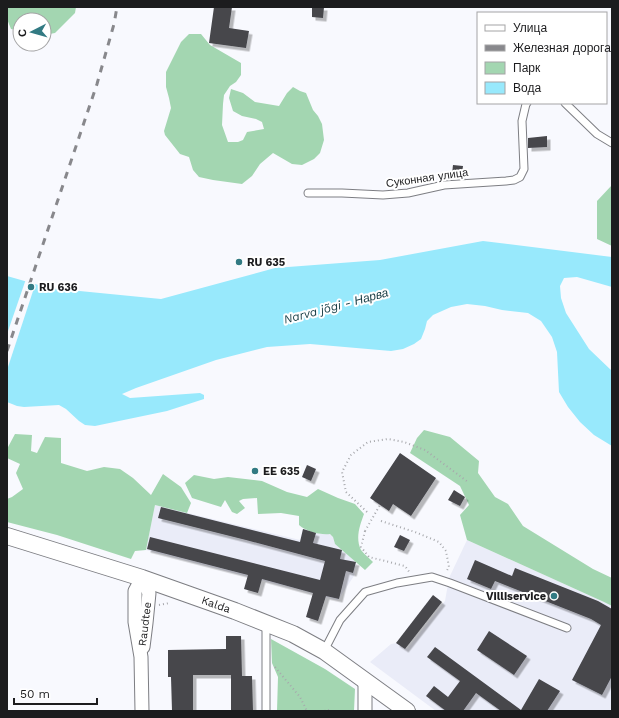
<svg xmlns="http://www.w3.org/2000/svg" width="619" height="718" font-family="'Work Sans',sans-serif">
<defs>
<filter id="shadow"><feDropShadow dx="3.5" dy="3.5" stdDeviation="0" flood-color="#0004"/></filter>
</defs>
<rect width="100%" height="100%" fill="#f8f9fe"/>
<!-- built -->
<g fill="#eaecf8">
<polygon points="155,505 300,540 303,529 323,534 330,534 333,537 335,544 356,562 354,576 338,600 146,550"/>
<polygon points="467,540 604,602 612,606 612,711 436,711 370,662 391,644 397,643 407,649 445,601 449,578"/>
</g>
<!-- green -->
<g fill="#a3d6b1">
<polygon points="7,7 76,7 75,13 55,33 44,35 44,20 20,20 20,31 11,29 7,19"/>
<polygon points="189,34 201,34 210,45 241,63 241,75 236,82 230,86 224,95 223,104 222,125 228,142 238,142 243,140 247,132 264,129 262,122 256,119 242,116 233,111 229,98 231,89 243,93 255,102 279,106 287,93 293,87 300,91 306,93 313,110 318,116 322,124 324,140 320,153 314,159 302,165 292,164 273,153 260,164 252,176 242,184 213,180 199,177 193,170 189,157 180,154 165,135 164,131 171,108 169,98 166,87 166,72 181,42"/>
<polygon points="612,185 612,246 597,239 597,201"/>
<polygon points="424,430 450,437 479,461 478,473 495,497 508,504 523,526 593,569 612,578 612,606 604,602 467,540 460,515 469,505 460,486 410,453 417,438"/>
<polygon points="15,434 32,435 31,451 37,453 45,437 61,438 61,463 87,471 104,467 120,469 133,478 151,495 163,474 181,487 191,503 187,513 155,505 146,550 135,551 131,559 57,535 7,522 7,499 12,497 23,489 16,473 20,464 7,458 7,449"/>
<path d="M194,475L214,479L228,477L262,481L287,492L307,497L318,489L338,498L355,504L364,514C360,525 355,538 361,550C364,554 369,558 373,562L365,570L335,544L333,537L330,534C320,535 307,532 299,525V516L281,513L258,514L257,498L243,499L239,501L245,508L237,514L232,512L225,500L221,507L192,498L185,483Z"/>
<polygon points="271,639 325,669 355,689 354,711 277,711 278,677 272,663"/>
</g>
<!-- water -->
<polygon fill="#98e9fc" points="483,241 612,257 612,287 577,277 564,278 560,286 561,298 566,313 589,349 612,371 612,446 594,435 580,422 568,407 559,392 557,352 552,337 541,321 528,313 502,310 485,306 467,304 451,307 433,315 427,321 425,329 421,339 414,344 403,349 391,351 310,344 267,347 216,360 136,388 122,394 130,398 200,393 204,395 204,399 167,411 95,426 85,425 79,421 66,409 59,405 24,407 17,406 7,402 7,276 49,288 161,299 275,268 380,260"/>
<!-- pier -->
<polygon fill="#f8f9fe" points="26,279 36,282 7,370 7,334"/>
<!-- building -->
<g fill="#46464b" filter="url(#shadow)">
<polygon points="214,7 232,7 229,28 249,31 246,48 209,43"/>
<polygon points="312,7 324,7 323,18 312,17"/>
<polygon points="547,136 547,147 528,148 528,138"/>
<polygon points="453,165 463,166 462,175 452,174"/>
<polygon points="400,453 436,478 411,516 393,504 389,511 370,498"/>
<polygon points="307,465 316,469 311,481 302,477"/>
<polygon points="454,490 465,497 460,506 448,500"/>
<polygon points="161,507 300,542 303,529 316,533 313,543 342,550 340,559 356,562 353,573 346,571 339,599 326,596 318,621 306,617 313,593 262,579 258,593 244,589 248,575 147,549 150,537 320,580 325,561 246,540 158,518"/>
<polygon points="400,535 410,540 404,551 394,547"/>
<polygon points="475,560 512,576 515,568 598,601 612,609 612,676 602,695 572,680 601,625 591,619 495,581 491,589 467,579"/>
<polygon points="433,595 442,602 405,649 396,643"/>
<polygon points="489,631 527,656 514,675 477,650"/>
<polygon points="226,636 241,636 242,676 252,676 253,711 231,711 231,675 193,675 193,711 172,711 171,677 168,677 168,650 226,649"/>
<polygon points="435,647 521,710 539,679 560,691 547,711 501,711 476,693 463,711 446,711 426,696 434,686 448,697 460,681 427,657"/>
</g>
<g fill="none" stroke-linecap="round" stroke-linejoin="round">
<!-- service casing -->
<g stroke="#7d7e83" stroke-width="9">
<g id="service">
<polyline points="565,103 597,134 612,143"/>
<polyline points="308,193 342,193 383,195 408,193 444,185 506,181 514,180 520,177 524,169 522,121 526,104 527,103"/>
<polyline points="324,651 340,620 365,592 397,583 432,577 450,583 567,628"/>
<polyline points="266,711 266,624"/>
</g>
</g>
<!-- minor casing -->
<g stroke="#7d7e83" stroke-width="15">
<g id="minor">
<polyline points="142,578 149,593 146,623 143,647"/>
<polyline points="365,681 365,711"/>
<polyline points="142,711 141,657 135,622 135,591 142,578"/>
</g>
</g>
<!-- tertiary casing -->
<g stroke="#7d7e83" stroke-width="18">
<g id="tertiary">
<path id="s1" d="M7,536L142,578L235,611L293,634L324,651L407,711"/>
</g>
</g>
<!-- path -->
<g stroke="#a7a8ac" stroke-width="2" stroke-dasharray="1 3" stroke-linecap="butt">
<polyline points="367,512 346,492 342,472 351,455 368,442 388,439 404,442 425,450 468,482"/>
<polyline points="381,521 415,532 439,542 446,551 449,567 446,572"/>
<polyline points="365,531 361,547 369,557 405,566 410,573"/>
<polyline points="159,605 170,603"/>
<polyline points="275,667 300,697 307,711"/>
<polyline points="325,711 327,709 329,711"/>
</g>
<!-- service -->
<use href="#service" stroke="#fff" stroke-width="7"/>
<!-- minor -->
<use href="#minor" stroke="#fff" stroke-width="13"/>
<!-- tertiary -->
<use href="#tertiary" stroke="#fff" stroke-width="16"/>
<!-- rail -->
<polyline stroke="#88888c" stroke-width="3" stroke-dasharray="7 7" stroke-linecap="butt" points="7,351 97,84 114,24 117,7"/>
<!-- path-bridge -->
<polyline stroke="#a7a8ac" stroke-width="2" stroke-dasharray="1 3" stroke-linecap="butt" points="365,531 380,505"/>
</g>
<!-- markers -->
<g fill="#327a83" stroke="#fff" stroke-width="1.5">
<circle cx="239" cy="262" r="4"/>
<circle cx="31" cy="287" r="4"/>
<circle cx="255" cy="471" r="4"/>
<circle cx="554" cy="596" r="4"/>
</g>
<g text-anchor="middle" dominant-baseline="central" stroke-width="4" stroke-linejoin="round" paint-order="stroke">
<!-- street labels -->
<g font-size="11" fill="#1c1c1e" stroke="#fff">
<text transform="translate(427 178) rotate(-8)">Суконная улица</text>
<text stroke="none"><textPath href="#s1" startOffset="220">Kalda</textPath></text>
<text transform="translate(145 624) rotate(-83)">Raudtee</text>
</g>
<!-- poi labels -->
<g font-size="11" font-weight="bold" fill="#1c1c1e" stroke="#fff" text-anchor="start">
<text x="247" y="262">RU 635</text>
<text x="39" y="287">RU 636</text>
<text x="263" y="471">EE 635</text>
<text x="546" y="596" text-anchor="end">Villiservice</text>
</g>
<!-- water labels -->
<g font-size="12" font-style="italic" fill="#153b43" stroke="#fff">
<text transform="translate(336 306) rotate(-15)">Narva jõgi - Нарва</text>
</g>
</g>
<!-- border -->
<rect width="619" height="718" fill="none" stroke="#1c1c1e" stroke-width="16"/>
<!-- legend -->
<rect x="477" y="12" width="130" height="92" fill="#ffffff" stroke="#a4a4a5"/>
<rect x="485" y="25" width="20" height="6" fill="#ffffff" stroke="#a4a4a5"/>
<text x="513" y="32" font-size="12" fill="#1c1c1e">Улица</text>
<rect x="485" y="45" width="20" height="6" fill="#88888c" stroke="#a4a4a5"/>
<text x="513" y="52" font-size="12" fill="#1c1c1e">Железная дорога</text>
<rect x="485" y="62" width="20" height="12" fill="#a3d6b1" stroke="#a4a4a5"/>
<text x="513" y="72" font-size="12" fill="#1c1c1e">Парк</text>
<rect x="485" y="82" width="20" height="12" fill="#98e9fc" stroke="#a4a4a5"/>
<text x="513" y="92" font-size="12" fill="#1c1c1e">Вода</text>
<!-- north arrow -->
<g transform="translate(32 32) rotate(264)"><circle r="19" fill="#ffffff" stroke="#a4a4a5"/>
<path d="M0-3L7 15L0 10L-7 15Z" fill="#327a83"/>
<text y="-6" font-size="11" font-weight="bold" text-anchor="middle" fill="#1c1c1e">С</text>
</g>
<!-- scale -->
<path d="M14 698v6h83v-6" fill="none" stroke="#1c1c1e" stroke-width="2"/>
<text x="20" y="698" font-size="12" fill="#1c1c1e" stroke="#ffffff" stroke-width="3" paint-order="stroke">50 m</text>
</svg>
